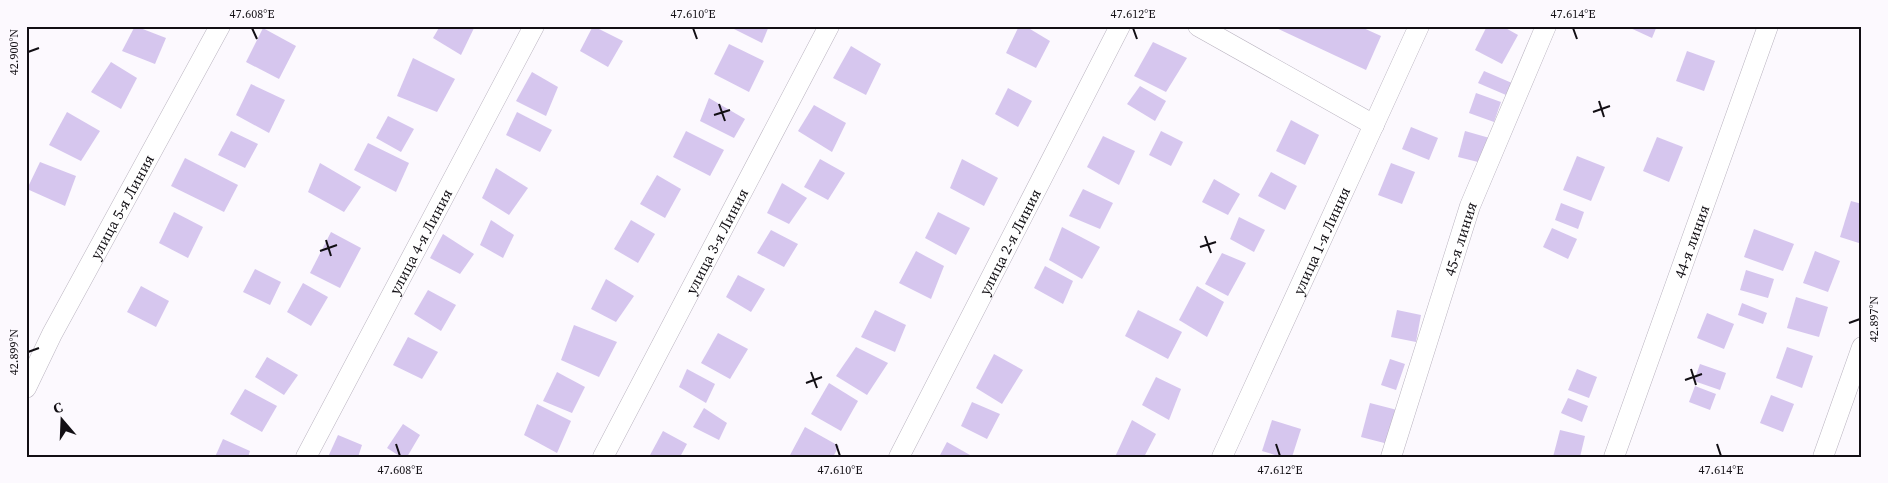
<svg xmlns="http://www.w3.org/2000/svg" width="1888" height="483" font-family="'Source Serif 4',serif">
<rect width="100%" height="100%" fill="#fcf9fe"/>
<!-- building -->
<g fill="#d6c6ee">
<polygon points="135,26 166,38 155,64 122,51"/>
<polygon points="440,26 475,26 461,55 433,38"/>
<polygon points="593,26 623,41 608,67 580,51"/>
<polygon points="728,26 769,26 762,43"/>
<polygon points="1019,26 1025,26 1050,41 1036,68 1006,53"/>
<polygon points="1272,26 1359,26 1381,36 1366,70"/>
<polygon points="1487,26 1502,26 1518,35 1502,64 1475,50"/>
<polygon points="1626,26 1657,26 1652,38"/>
<polygon points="263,28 296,46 279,79 246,62"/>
<polygon points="1153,42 1187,58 1166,92 1134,76"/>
<polygon points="729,44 764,61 749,92 714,74"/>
<polygon points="851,46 881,64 866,95 833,78"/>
<polygon points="1687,51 1715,61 1704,91 1676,81"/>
<polygon points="413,58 455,79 437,112 397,96"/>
<polygon points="111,62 137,78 121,109 91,92"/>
<polygon points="1484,71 1512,83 1506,95 1478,83"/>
<polygon points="532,72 558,87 546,116 516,101"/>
<polygon points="251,84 285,100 269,133 236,115"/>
<polygon points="1140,86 1166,101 1155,121 1127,104"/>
<polygon points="1008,88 1032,101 1018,127 995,114"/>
<polygon points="1476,93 1501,102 1494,122 1469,113"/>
<polygon points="709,98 745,119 734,138 700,121"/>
<polygon points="814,105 846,123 832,152 798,131"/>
<polygon points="67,112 100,131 81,161 49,145"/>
<polygon points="517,112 552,130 540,152 506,135"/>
<polygon points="388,116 414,129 401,152 376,138"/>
<polygon points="1291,120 1319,135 1305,165 1276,151"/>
<polygon points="1411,127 1438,138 1429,160 1402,149"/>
<polygon points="231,131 258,144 245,168 218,155"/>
<polygon points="686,131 724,150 710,176 673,157"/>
<polygon points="1161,131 1183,142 1171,166 1149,155"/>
<polygon points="1465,131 1493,139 1486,164 1458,157"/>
<polygon points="1103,136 1135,151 1119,185 1087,167"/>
<polygon points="1657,137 1683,147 1669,182 1643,171"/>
<polygon points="368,143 409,163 396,192 354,170"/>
<polygon points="1577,156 1605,167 1591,201 1563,190"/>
<polygon points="185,158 238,185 224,212 171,186"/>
<polygon points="820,159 845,173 828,200 804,187"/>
<polygon points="962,159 998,178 984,206 950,188"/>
<polygon points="40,162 76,176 65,206 27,189"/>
<polygon points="320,163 361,187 344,212 308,192"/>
<polygon points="1391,163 1415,172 1402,204 1378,195"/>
<polygon points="496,168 528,188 509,215 482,198"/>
<polygon points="1271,172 1297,186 1285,210 1258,196"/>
<polygon points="657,175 681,189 665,218 640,204"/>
<polygon points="1214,179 1240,194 1228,215 1202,202"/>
<polygon points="782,183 807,198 789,224 767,213"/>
<polygon points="1083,189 1113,203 1100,229 1069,216"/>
<polygon points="1851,201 1862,204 1862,244 1840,237"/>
<polygon points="1561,203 1584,212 1578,229 1555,220"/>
<polygon points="174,212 203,227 188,258 159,243"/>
<polygon points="938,212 970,228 956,255 925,238"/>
<polygon points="1239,217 1265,230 1254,252 1230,239"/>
<polygon points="491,220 514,235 503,258 480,245"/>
<polygon points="631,220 655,234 638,263 614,249"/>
<polygon points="1062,227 1100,247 1082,279 1049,260"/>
<polygon points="1552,228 1577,239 1568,259 1543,247"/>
<polygon points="1754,229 1794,244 1783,271 1744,257"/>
<polygon points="771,230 798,244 784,267 757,253"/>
<polygon points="331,232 361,248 340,288 310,273"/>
<polygon points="443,234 474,254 460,274 430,258"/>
<polygon points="916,251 944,266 931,299 899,283"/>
<polygon points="1815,251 1840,261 1828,292 1803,283"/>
<polygon points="1222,253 1246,263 1228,296 1205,284"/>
<polygon points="1045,266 1073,281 1063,304 1034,288"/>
<polygon points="255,269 281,282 270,305 243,292"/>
<polygon points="1746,270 1774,279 1768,298 1740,290"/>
<polygon points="738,275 765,289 751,312 726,297"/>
<polygon points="606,279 634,296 616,322 591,309"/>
<polygon points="303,283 328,297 311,326 287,312"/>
<polygon points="141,286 169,301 156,327 127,312"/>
<polygon points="1197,286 1224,302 1207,337 1179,320"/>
<polygon points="428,290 456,305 441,331 414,314"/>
<polygon points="1796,297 1828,307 1819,337 1787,328"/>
<polygon points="1742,303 1767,313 1763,324 1738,315"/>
<polygon points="875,310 906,325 895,352 861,337"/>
<polygon points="1138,310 1182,332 1168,359 1125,336"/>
<polygon points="1397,310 1421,315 1416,342 1391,337"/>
<polygon points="1707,313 1734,324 1724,349 1697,338"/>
<polygon points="574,325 617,342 599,377 561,360"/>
<polygon points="718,333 748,349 730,379 701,363"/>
<polygon points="408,337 438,352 422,379 393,365"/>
<polygon points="856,347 888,363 867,395 836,376"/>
<polygon points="1787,347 1813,356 1802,388 1776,378"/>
<polygon points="994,354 1023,370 1002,404 976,388"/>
<polygon points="267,357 298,375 284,395 255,377"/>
<polygon points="1390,359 1405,364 1396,390 1381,385"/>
<polygon points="1700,364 1726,373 1720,390 1694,381"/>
<polygon points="687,369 715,384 706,403 679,387"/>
<polygon points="1577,369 1597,377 1589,398 1568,390"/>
<polygon points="557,372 585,387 572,413 543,401"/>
<polygon points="1156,377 1181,389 1169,420 1142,405"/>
<polygon points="829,383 858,401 841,431 811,414"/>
<polygon points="1695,386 1716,394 1710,410 1689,402"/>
<polygon points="245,389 277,406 262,432 230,414"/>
<polygon points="1771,395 1794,404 1783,432 1760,423"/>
<polygon points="1568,398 1588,406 1582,422 1561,413"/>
<polygon points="972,402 1000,414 987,439 961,426"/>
<polygon points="1370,403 1401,411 1392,445 1361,437"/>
<polygon points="537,404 571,421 557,453 524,435"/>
<polygon points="704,408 727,423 719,440 693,427"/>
<polygon points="1132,420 1156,434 1144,457 1115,457"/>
<polygon points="1272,420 1301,429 1292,457 1282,457 1262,451"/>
<polygon points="403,424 420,435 407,457 401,457 387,448"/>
<polygon points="805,427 839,446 833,457 789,457"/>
<polygon points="1560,430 1585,436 1580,457 1553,457"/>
<polygon points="663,431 687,444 680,457 649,457"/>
<polygon points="338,435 362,445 358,457 328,457"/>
<polygon points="223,439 250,451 248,457 215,457"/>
<polygon points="947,442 970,455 969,457 939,457"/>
</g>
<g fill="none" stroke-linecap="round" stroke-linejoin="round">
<!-- minor casing -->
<g stroke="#bab4c0" stroke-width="21">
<g id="minor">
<polyline points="1198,26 1374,125"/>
<path id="s1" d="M26,388L52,334L220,26"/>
<path id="s2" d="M306,457L534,26"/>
<path id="s3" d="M603,457L829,26"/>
<path id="s4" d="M899,457L1120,26"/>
<path id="s5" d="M1222,457L1419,26"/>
<path id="s6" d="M1391,457L1470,206L1546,26"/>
<path id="s7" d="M1614,457L1768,26"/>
<polyline points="1823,457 1862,347"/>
</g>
</g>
<!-- minor -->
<use href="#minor" stroke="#fff" stroke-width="20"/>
</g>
<!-- ticks -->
<path fill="none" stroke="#120f14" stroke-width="2" d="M252,28L257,39M693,28L697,39M1133,28L1137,39M1573,28L1577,39M28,52L39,48M1599,101L1604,117M719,104L725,121M1593,112L1610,106M714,115L730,110M1205,236L1211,253M326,240L331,256M1200,247L1216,242M320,251L337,245M1849,323L1860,319M28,352L39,348M1691,369L1696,385M811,372L817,388M1685,380L1702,374M806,383L822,377M396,444L400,456M836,444L840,456M1276,444L1280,456M1717,444L1721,456"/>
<g text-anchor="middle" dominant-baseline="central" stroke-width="5" stroke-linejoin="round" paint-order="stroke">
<!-- street labels -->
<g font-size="15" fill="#120f14" stroke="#fcf9fe">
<text stroke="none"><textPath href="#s1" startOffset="205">улица 5-я Линия</textPath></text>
<text stroke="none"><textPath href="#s6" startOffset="229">45-я линия</textPath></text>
<text stroke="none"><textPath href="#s3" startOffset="244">улица 3-я Линия</textPath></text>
<text stroke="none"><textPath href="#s2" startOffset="244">улица 4-я Линия</textPath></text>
<text stroke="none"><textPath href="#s4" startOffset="242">улица 2-я Линия</textPath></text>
<text stroke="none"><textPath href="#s5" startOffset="238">улица 1-я Линия</textPath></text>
<text stroke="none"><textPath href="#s7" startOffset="229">44-я линия</textPath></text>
</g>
</g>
<!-- border -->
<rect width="1888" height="483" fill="none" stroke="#fcf9fe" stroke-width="55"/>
<!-- north arrow -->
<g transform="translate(62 420) rotate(341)" stroke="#fcf9fe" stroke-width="4" paint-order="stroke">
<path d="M0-4L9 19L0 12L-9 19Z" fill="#120f14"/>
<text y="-8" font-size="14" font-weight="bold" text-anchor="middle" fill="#120f14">С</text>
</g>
<rect x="28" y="28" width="1832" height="428" fill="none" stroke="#120f14" stroke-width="2"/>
<g font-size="12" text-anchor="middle" fill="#120f14">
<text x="252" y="18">47.608°E</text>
<text x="693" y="18">47.610°E</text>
<text x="1133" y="18">47.612°E</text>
<text x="1573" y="18">47.614°E</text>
<text transform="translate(14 52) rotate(-90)" y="4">42.900°N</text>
<text transform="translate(1874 319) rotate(-90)" y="4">42.897°N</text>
<text transform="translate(14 352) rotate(-90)" y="4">42.899°N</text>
<text x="400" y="474">47.608°E</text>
<text x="840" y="474">47.610°E</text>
<text x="1280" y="474">47.612°E</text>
<text x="1721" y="474">47.614°E</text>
</g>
</svg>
